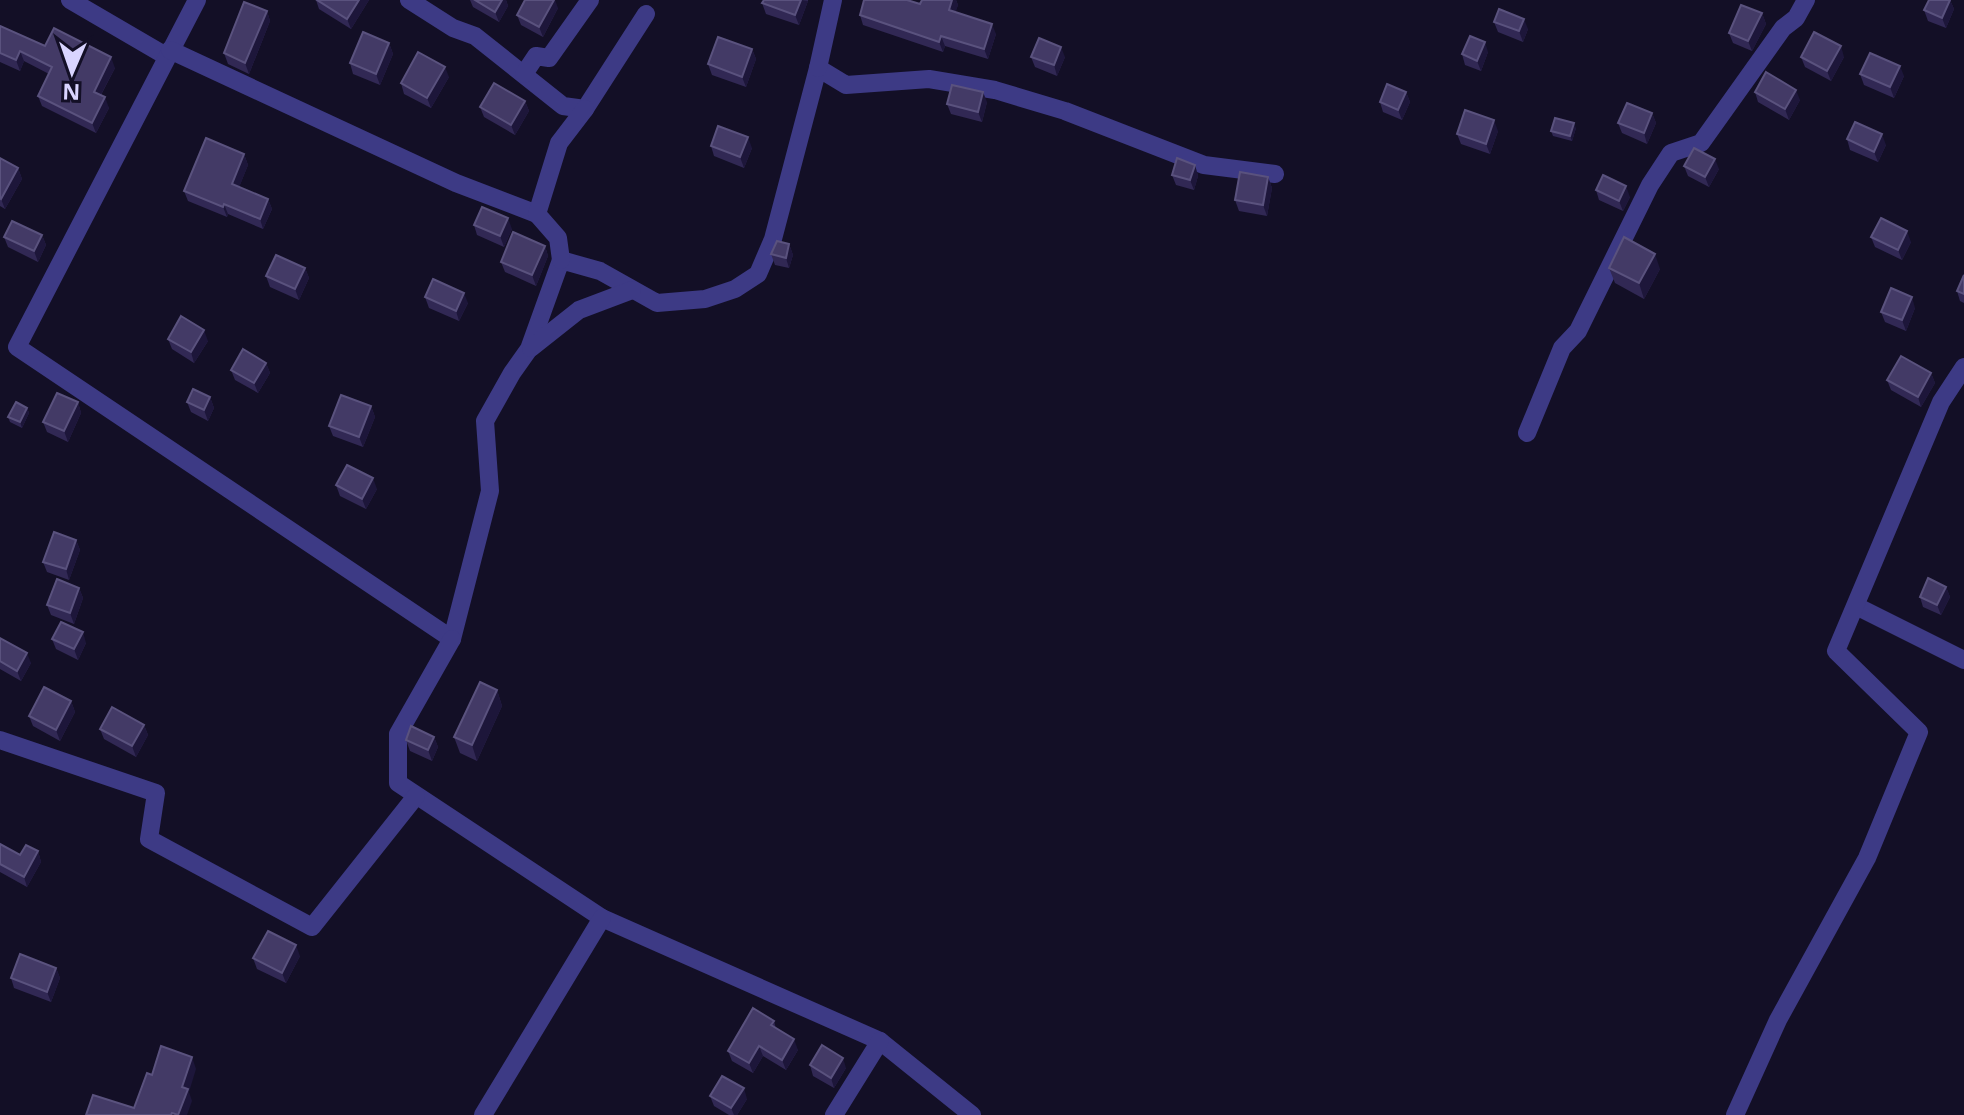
<svg xmlns="http://www.w3.org/2000/svg" width="1964" height="1115" font-family="'Noto Sans',sans-serif">
<rect width="100%" height="100%" fill="#130f26"/>
<g fill="none" stroke-linecap="round" stroke-linejoin="round">
<!-- minor -->
<g stroke="#3d3a85" stroke-width="18">
<polyline points="70,0 166,56"/>
<polyline points="197,0 17,347 452,639 490,491 485,421 512,373 529,349 561,260 600,271 657,303 705,299 735,289 758,274 773,239 818,68 846,85 929,79 995,90 1065,111 1204,165 1275,174"/>
<polyline points="409,0 453,28 475,36 563,106 585,109 646,14"/>
<polyline points="170,50 456,183 537,214"/>
<polyline points="818,68 833,0"/>
<polyline points="524,74 536,56 549,58 590,0"/>
<polyline points="561,260 558,238 537,214 559,143 585,109"/>
<polyline points="531,348 579,310 632,290"/>
<polyline points="1527,433 1562,348 1578,331 1650,185 1671,153 1701,143 1783,28 1796,18 1806,0"/>
<polyline points="1856,606 1964,660"/>
<polyline points="452,639 398,734 398,783 602,918 880,1041 972,1115"/>
<polyline points="0,740 156,793 149,839 312,927 416,796"/>
<polyline points="483,1115 602,918"/>
<polyline points="834,1115 880,1041"/>
<polyline points="1735,1115 1778,1020 1867,858 1919,732 1836,651 1941,402 1964,367"/>
</g>
</g>
<!-- wall -->
<g fill="#312854">
<polygon points="316,0 369,0 351,29 319,9"/>
<polygon points="470,0 506,0 508,6 499,22 473,7"/>
<polygon points="764,0 808,0 808,1 799,25 766,14 762,3"/>
<polygon points="922,0 956,0 958,5 955,12 996,34 988,59 945,46 943,52 863,25 860,15 920,4"/>
<polygon points="1929,0 1950,0 1954,9 1946,28 1928,21 1924,10"/>
<polygon points="558,8 543,37 521,25 517,15"/>
<polygon points="267,11 270,21 249,74 228,64 224,53"/>
<polygon points="1762,13 1766,24 1752,51 1733,43 1729,33"/>
<polygon points="1494,22 1528,29 1523,42 1498,32"/>
<polygon points="0,26 45,46 115,68 101,95 109,108 96,133 42,106 38,96 49,74 24,61 20,71 0,62"/>
<polygon points="389,43 393,54 380,85 353,74 350,63"/>
<polygon points="752,49 756,59 746,87 712,75 708,64"/>
<polygon points="1488,52 1481,71 1465,65 1462,54"/>
<polygon points="1031,57 1065,57 1057,76 1035,67"/>
<polygon points="1801,57 1844,57 1831,81 1805,67"/>
<polygon points="1860,74 1904,76 1894,98 1864,85"/>
<polygon points="449,77 431,108 404,94 401,83"/>
<polygon points="1406,92 1410,102 1402,120 1383,112 1380,102"/>
<polygon points="1755,92 1800,100 1789,120 1758,102"/>
<polygon points="525,101 529,111 515,135 484,117 480,107"/>
<polygon points="987,102 982,122 951,114 947,104"/>
<polygon points="1652,113 1656,123 1647,144 1622,133 1618,123"/>
<polygon points="1576,128 1572,141 1553,136 1551,131"/>
<polygon points="1498,131 1490,154 1461,144 1457,134"/>
<polygon points="1847,139 1886,145 1878,162 1850,150"/>
<polygon points="711,146 752,148 744,168 714,156"/>
<polygon points="244,154 248,165 239,187 268,199 272,209 263,229 228,214 227,217 188,201 184,191"/>
<polygon points="0,158 18,168 22,179 5,209 0,206"/>
<polygon points="1195,165 1198,176 1194,190 1176,185 1172,175"/>
<polygon points="1684,166 1719,169 1709,187 1688,176"/>
<polygon points="1268,177 1272,188 1267,216 1239,211 1235,200"/>
<polygon points="1596,190 1630,197 1623,211 1599,200"/>
<polygon points="474,225 512,229 504,247 477,235"/>
<polygon points="42,235 46,245 38,262 8,247 4,237"/>
<polygon points="1871,237 1911,242 1902,260 1875,247"/>
<polygon points="789,244 793,255 789,268 775,265 771,254"/>
<polygon points="545,246 548,256 536,286 505,272 501,262"/>
<polygon points="305,268 309,278 299,300 270,287 266,276"/>
<polygon points="1609,268 1660,269 1644,299 1615,283"/>
<polygon points="1964,275 1964,303 1960,301 1957,291"/>
<polygon points="425,297 468,303 459,321 429,308"/>
<polygon points="1915,308 1906,331 1885,322 1881,312"/>
<polygon points="168,339 208,341 194,363 172,349"/>
<polygon points="266,363 270,373 258,393 235,380 231,370"/>
<polygon points="1931,373 1935,383 1921,407 1891,390 1887,380"/>
<polygon points="210,397 214,408 208,421 191,412 187,402"/>
<polygon points="78,402 81,413 68,442 47,432 43,422"/>
<polygon points="371,406 375,417 363,447 333,436 329,426"/>
<polygon points="27,408 29,413 22,428 10,422 8,417"/>
<polygon points="336,485 377,489 366,509 340,496"/>
<polygon points="76,540 80,550 69,580 47,572 43,562"/>
<polygon points="1946,587 1950,597 1941,615 1923,607 1920,597"/>
<polygon points="79,588 83,598 74,624 51,615 47,605"/>
<polygon points="0,638 31,663 21,681 0,669"/>
<polygon points="52,639 86,643 78,660 56,649"/>
<polygon points="497,690 502,706 477,761 460,753 454,737"/>
<polygon points="71,701 75,712 60,741 33,726 29,716"/>
<polygon points="144,725 148,735 136,757 104,739 100,729"/>
<polygon points="434,737 438,747 432,761 410,751 406,740"/>
<polygon points="0,844 20,855 38,851 41,862 27,887 0,872"/>
<polygon points="300,956 286,983 257,969 253,958"/>
<polygon points="56,968 60,978 51,1002 14,988 11,978"/>
<polygon points="774,1021 776,1029 798,1050 786,1070 763,1056 753,1073 732,1061 728,1051"/>
<polygon points="810,1065 846,1068 834,1088 813,1076"/>
<polygon points="710,1096 747,1099 737,1115 729,1115 714,1106"/>
</g>
<!-- shaded-wall -->
<g fill="#1d163a">
<polygon points="359,0 369,0 351,29 347,19"/>
<polygon points="501,0 506,0 508,6 499,22 495,12"/>
<polygon points="554,0 555,0 558,8 543,37 539,27"/>
<polygon points="801,0 808,1 799,25 795,15"/>
<polygon points="952,0 956,0 958,5 953,21 949,10"/>
<polygon points="1950,0 1954,9 1946,28 1942,18"/>
<polygon points="267,11 270,21 249,74 245,63"/>
<polygon points="1762,13 1766,24 1752,51 1748,41"/>
<polygon points="1524,19 1528,29 1523,42 1519,31"/>
<polygon points="992,24 996,34 988,59 984,49"/>
<polygon points="941,36 945,46 943,52 939,42"/>
<polygon points="1485,42 1488,52 1481,71 1477,61"/>
<polygon points="389,43 393,54 380,85 376,74"/>
<polygon points="1841,46 1844,57 1831,81 1827,71"/>
<polygon points="1061,47 1065,57 1057,76 1054,65"/>
<polygon points="752,49 756,59 746,87 742,77"/>
<polygon points="20,51 24,61 20,71 16,60"/>
<polygon points="111,57 115,68 97,102 94,92"/>
<polygon points="1900,66 1904,76 1894,98 1890,87"/>
<polygon points="445,67 449,77 431,108 427,98"/>
<polygon points="1796,90 1800,100 1789,120 1785,109"/>
<polygon points="983,92 987,102 982,122 978,112"/>
<polygon points="1406,92 1410,102 1402,120 1398,110"/>
<polygon points="105,97 109,108 96,133 92,123"/>
<polygon points="525,101 529,111 515,135 511,125"/>
<polygon points="1652,113 1656,123 1647,144 1644,133"/>
<polygon points="1494,120 1498,131 1490,154 1486,144"/>
<polygon points="1574,123 1576,128 1572,141 1570,136"/>
<polygon points="1882,134 1886,145 1878,162 1874,152"/>
<polygon points="748,137 752,148 744,168 740,157"/>
<polygon points="244,154 248,165 236,195 232,184"/>
<polygon points="1715,159 1719,169 1709,187 1705,177"/>
<polygon points="1195,165 1198,176 1194,190 1190,180"/>
<polygon points="18,168 22,179 5,209 1,199"/>
<polygon points="1268,177 1272,188 1267,216 1263,205"/>
<polygon points="1626,186 1630,197 1623,211 1619,201"/>
<polygon points="268,199 272,209 263,229 260,219"/>
<polygon points="224,204 228,214 227,217 223,207"/>
<polygon points="508,218 512,229 504,247 500,236"/>
<polygon points="1907,231 1911,242 1902,260 1898,250"/>
<polygon points="42,235 46,245 38,262 34,251"/>
<polygon points="789,244 793,255 789,268 786,258"/>
<polygon points="545,246 548,256 536,286 532,275"/>
<polygon points="1655,254 1660,269 1644,299 1639,283"/>
<polygon points="305,268 309,278 299,300 295,289"/>
<polygon points="464,293 468,303 459,321 456,311"/>
<polygon points="1912,297 1915,308 1906,331 1902,320"/>
<polygon points="204,330 208,341 194,363 191,352"/>
<polygon points="266,363 270,373 258,393 254,383"/>
<polygon points="1931,373 1935,383 1921,407 1918,397"/>
<polygon points="210,397 214,408 208,421 204,410"/>
<polygon points="78,402 81,413 68,442 64,431"/>
<polygon points="371,406 375,417 363,447 359,437"/>
<polygon points="27,408 29,413 22,428 20,422"/>
<polygon points="373,478 377,489 366,509 362,499"/>
<polygon points="76,540 80,550 69,580 66,569"/>
<polygon points="1946,587 1950,597 1941,615 1937,605"/>
<polygon points="79,588 83,598 74,624 70,613"/>
<polygon points="83,632 86,643 78,660 74,649"/>
<polygon points="27,653 31,663 21,681 17,671"/>
<polygon points="497,690 502,706 477,761 472,745"/>
<polygon points="71,701 75,712 60,741 56,730"/>
<polygon points="144,725 148,735 136,757 132,746"/>
<polygon points="434,737 438,747 432,761 428,750"/>
<polygon points="38,851 41,862 27,887 24,877"/>
<polygon points="296,945 300,956 286,983 282,973"/>
<polygon points="56,968 60,978 51,1002 47,992"/>
<polygon points="794,1039 798,1050 786,1070 782,1060"/>
<polygon points="759,1046 763,1056 753,1073 749,1063"/>
<polygon points="192,1057 196,1069 189,1092 192,1101 187,1115 178,1115 182,1087"/>
<polygon points="843,1058 846,1068 834,1088 831,1078"/>
<polygon points="744,1088 747,1099 737,1115 734,1115 731,1108"/>
</g>
<!-- building -->
<g fill="#433a66" stroke="#5a527e" stroke-width="2">
<polygon points="317,0 359,0 347,19"/>
<polygon points="475,0 502,0 495,12"/>
<polygon points="525,0 554,0 539,27 517,15"/>
<polygon points="764,0 801,0 795,15 762,3"/>
<polygon points="864,0 907,0 920,4 922,0 952,0 949,10 992,24 984,49 941,36 939,42 860,15"/>
<polygon points="1929,0 1950,0 1942,18 1924,10"/>
<polygon points="244,2 267,11 245,63 224,53"/>
<polygon points="1741,5 1762,13 1748,41 1729,33"/>
<polygon points="1499,9 1524,19 1519,31 1494,22"/>
<polygon points="0,26 45,46 54,28 111,57 94,92 105,97 92,123 38,96 52,67 20,51 16,60 0,53"/>
<polygon points="363,32 389,43 376,74 350,63"/>
<polygon points="1814,32 1841,46 1827,71 1801,57"/>
<polygon points="1470,36 1485,42 1477,61 1462,54"/>
<polygon points="718,37 752,49 742,77 708,64"/>
<polygon points="1039,38 1061,47 1054,65 1031,57"/>
<polygon points="418,52 445,67 427,98 401,83"/>
<polygon points="1870,53 1900,66 1890,87 1860,74"/>
<polygon points="1766,72 1796,90 1785,109 1755,92"/>
<polygon points="494,83 525,101 511,125 480,107"/>
<polygon points="1387,84 1406,92 1398,110 1380,102"/>
<polygon points="952,85 983,92 978,112 947,104"/>
<polygon points="1627,103 1652,113 1644,133 1618,123"/>
<polygon points="1465,110 1494,120 1486,144 1457,134"/>
<polygon points="1555,118 1574,123 1570,136 1551,131"/>
<polygon points="1855,122 1882,134 1874,152 1847,139"/>
<polygon points="718,126 748,137 740,157 711,146"/>
<polygon points="206,138 244,154 232,184 268,199 260,219 224,204 223,207 184,191"/>
<polygon points="1694,148 1715,159 1705,177 1684,166"/>
<polygon points="0,158 18,168 1,199 0,198"/>
<polygon points="1177,158 1195,165 1190,180 1172,175"/>
<polygon points="1240,172 1268,177 1263,205 1235,200"/>
<polygon points="1603,175 1626,186 1619,201 1596,190"/>
<polygon points="482,207 508,218 500,236 474,225"/>
<polygon points="1881,218 1907,231 1898,250 1871,237"/>
<polygon points="12,221 42,235 34,251 4,237"/>
<polygon points="513,232 545,246 532,275 501,262"/>
<polygon points="1624,237 1655,254 1639,283 1609,268"/>
<polygon points="777,241 789,244 786,258 771,254"/>
<polygon points="276,255 305,268 295,289 266,276"/>
<polygon points="1964,275 1964,294 1957,291"/>
<polygon points="433,279 464,293 456,311 425,297"/>
<polygon points="1891,288 1912,297 1902,320 1881,312"/>
<polygon points="181,316 204,330 191,352 168,339"/>
<polygon points="243,349 266,363 254,383 231,370"/>
<polygon points="1901,356 1931,373 1918,397 1887,380"/>
<polygon points="193,389 210,397 204,410 187,402"/>
<polygon points="57,393 78,402 64,431 43,422"/>
<polygon points="341,395 371,406 359,437 329,426"/>
<polygon points="16,402 27,408 20,422 8,417"/>
<polygon points="347,465 373,478 362,499 336,485"/>
<polygon points="54,532 76,540 66,569 43,562"/>
<polygon points="1928,578 1946,587 1937,605 1920,597"/>
<polygon points="57,579 79,588 70,613 47,605"/>
<polygon points="61,622 83,632 74,649 52,639"/>
<polygon points="0,638 27,653 17,671 0,661"/>
<polygon points="480,682 497,690 472,745 454,737"/>
<polygon points="44,687 71,701 56,730 29,716"/>
<polygon points="112,707 144,725 132,746 100,729"/>
<polygon points="411,726 434,737 428,750 406,740"/>
<polygon points="0,844 20,855 26,845 38,851 24,877 0,864"/>
<polygon points="268,931 296,945 282,973 253,958"/>
<polygon points="20,954 56,968 47,992 11,978"/>
<polygon points="753,1008 774,1021 771,1025 794,1039 782,1060 759,1046 749,1063 728,1051"/>
<polygon points="822,1045 843,1058 831,1078 810,1065"/>
<polygon points="161,1046 192,1057 182,1087 188,1089 178,1115 172,1113 171,1115 86,1115 93,1095 134,1108 147,1073 152,1075"/>
<polygon points="722,1076 744,1088 731,1108 710,1096"/>
</g>
<!-- north arrow -->
<g transform="translate(72 72) rotate(182)" stroke="#130f26" stroke-width="6" paint-order="stroke">
<path d="M0-6L14 30L0 20L-14 30Z" fill="#d9d4ff"/>
<text y="-12" font-size="22" font-weight="bold" text-anchor="middle" fill="#d9d4ff">N</text>
</g>
</svg>
